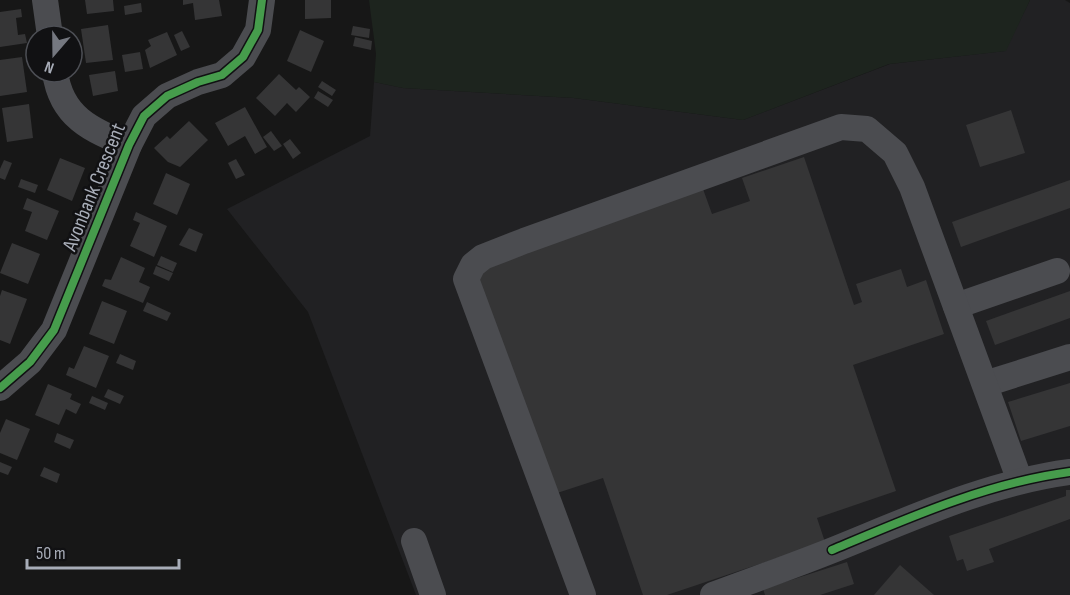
<svg xmlns="http://www.w3.org/2000/svg" width="1070" height="595" font-family="'Sofia Sans Condensed',sans-serif">
<rect width="100%" height="100%" fill="#171717"/>
<!-- built -->
<polygon fill="#212123" points="1030,0 1065,0 1070,3 1070,595 416,595 308,312 227,209 370,136 374,82 403,88 574,98 743,120 890,64 1005,51"/>
<!-- green -->
<polygon fill="#1d241e" points="369,0 1030,0 1006,51 889,64 743,120 574,98 403,88 374,82 376,54"/>
<!-- building -->
<g fill="#353536">
<polygon points="85,0 113,0 114,11 87,14"/>
<polygon points="183,0 219,0 222,16 195,20 193,3 183,5"/>
<polygon points="305,0 331,0 331,18 305,19"/>
<polygon points="141,3 142,12 125,15 124,6"/>
<polygon points="21,9 22,17 16,18 18,35 25,34 27,43 0,47 0,12"/>
<polygon points="108,25 113,60 86,63 81,29"/>
<polygon points="353,26 370,29 369,38 351,35"/>
<polygon points="300,30 324,41 311,72 287,61"/>
<polygon points="182,31 190,47 181,51 174,35"/>
<polygon points="167,32 177,55 150,68 145,50 151,46 148,40"/>
<polygon points="355,37 372,41 371,50 353,46"/>
<polygon points="140,52 143,69 125,72 122,55"/>
<polygon points="22,57 27,92 0,96 0,60"/>
<polygon points="115,71 118,91 93,96 89,75"/>
<polygon points="279,74 296,90 299,87 310,97 296,112 287,103 275,116 256,98"/>
<polygon points="322,81 336,90 332,96 318,87"/>
<polygon points="318,91 333,100 328,107 314,98"/>
<polygon points="29,104 33,138 7,142 2,108"/>
<polygon points="245,107 267,147 255,154 245,136 228,146 215,123"/>
<polygon points="1011,110 1025,153 980,167 966,125"/>
<polygon points="189,121 208,140 180,167 168,162 154,148 167,136 170,139"/>
<polygon points="271,131 282,146 274,151 263,137"/>
<polygon points="290,139 301,153 293,159 283,144"/>
<polygon points="804,157 854,305 862,302 856,284 901,269 907,287 926,280 944,334 853,365 896,491 817,518 825,542 667,595 643,595 603,478 548,496 470,268 703,189 712,214 750,201 742,178"/>
<polygon points="60,158 85,168 72,201 47,190"/>
<polygon points="236,159 245,175 236,179 228,163"/>
<polygon points="4,160 12,163 5,180 0,178 0,169"/>
<polygon points="166,173 190,184 177,215 153,204"/>
<polygon points="21,179 38,185 35,193 18,187"/>
<polygon points="1070,180 1070,208 961,247 952,222"/>
<polygon points="27,198 59,211 47,240 25,231 32,212 23,209"/>
<polygon points="136,212 167,226 154,257 130,246 140,223 133,220"/>
<polygon points="189,228 203,234 196,252 179,245"/>
<polygon points="12,243 40,254 28,284 0,273"/>
<polygon points="161,256 177,263 173,272 157,265"/>
<polygon points="121,257 145,268 139,282 150,287 143,303 102,286 105,279 111,280"/>
<polygon points="156,266 173,273 169,281 153,274"/>
<polygon points="2,290 27,299 10,344 0,340 0,296"/>
<polygon points="1070,291 1070,318 995,345 986,321"/>
<polygon points="102,301 127,311 114,344 89,334"/>
<polygon points="147,302 171,313 167,321 143,311"/>
<polygon points="84,346 109,356 96,388 66,375 69,367 74,369"/>
<polygon points="120,354 136,361 133,370 116,363"/>
<polygon points="1070,383 1070,426 1021,441 1008,402"/>
<polygon points="48,384 72,394 70,399 81,404 76,414 66,409 59,425 35,415"/>
<polygon points="108,389 124,396 120,404 104,397"/>
<polygon points="92,396 108,403 105,410 89,403"/>
<polygon points="6,419 30,429 17,460 0,453 0,433"/>
<polygon points="57,433 74,440 70,449 54,442"/>
<polygon points="0,462 12,467 8,475 0,472"/>
<polygon points="44,467 60,474 57,483 40,476"/>
<polygon points="1066,490 1070,490 1070,519 989,549 994,562 967,571 963,559 957,561 949,536 1066,496"/>
<polygon points="847,562 854,584 820,595 765,595 763,589"/>
<polygon points="900,565 934,595 874,595"/>
</g>
<g fill="none" stroke-linecap="round" stroke-linejoin="round">
<!-- minor -->
<g stroke="#4b4c50" stroke-width="26">
<polyline points="45,0 50,36"/>
<path d="M55,72C61,117 91,130 129,145"/>
<polyline points="956,306 1057,271"/>
<polyline points="985,384 1070,357"/>
<polyline points="0,388 30,362 54,330 129,145 144,116 167,96 198,82 222,75 243,57 258,30 262,0"/>
<polyline points="414,541 433,595"/>
<polyline points="583,595 466,279 473,265 483,257 524,241 841,127 867,129 895,153 912,187 1020,481"/>
<path d="M713,595C753,580 793,566 833,550C910,519 987,483 1070,472"/>
</g>
<!-- cycleway casing -->
<g stroke="#111113" stroke-width="11">
<g id="cycleway">
<polyline points="0,388 30,362 54,330 129,145 144,116 167,96 198,82 222,75 243,57 258,30 262,0"/>
<path d="M832,550C908,518 987,483 1070,472"/>
</g>
</g>
<!-- cycleway -->
<use href="#cycleway" stroke="#469c4c" stroke-width="8"/>
</g>
<g text-anchor="middle" dominant-baseline="central" stroke-width="5" stroke-linejoin="round" paint-order="stroke">
<!-- street labels -->
<g font-size="21" fill="#a8adb8" stroke="#111113">
<text transform="translate(94 187) rotate(-68)">Avonbank Crescent</text>
</g>
</g>
<!-- north arrow -->
<g transform="translate(54 54) rotate(200)"><circle r="28" fill="#111113" stroke="#4d4f55" stroke-width="1.5"/>
<path d="M0-4.5L10 22L0 15L-10 22Z" fill="#757880"/>
<text y="-9" font-size="16" font-weight="bold" text-anchor="middle" fill="#a8adb8">N</text>
</g>
<!-- scale -->
<path d="M27 559v9h152v-9" fill="none" stroke="#a8adb8" stroke-width="3"/>
<text x="36" y="559" font-size="18" fill="#a8adb8" stroke="#111113" stroke-width="4.5" paint-order="stroke">50 m</text>
</svg>
